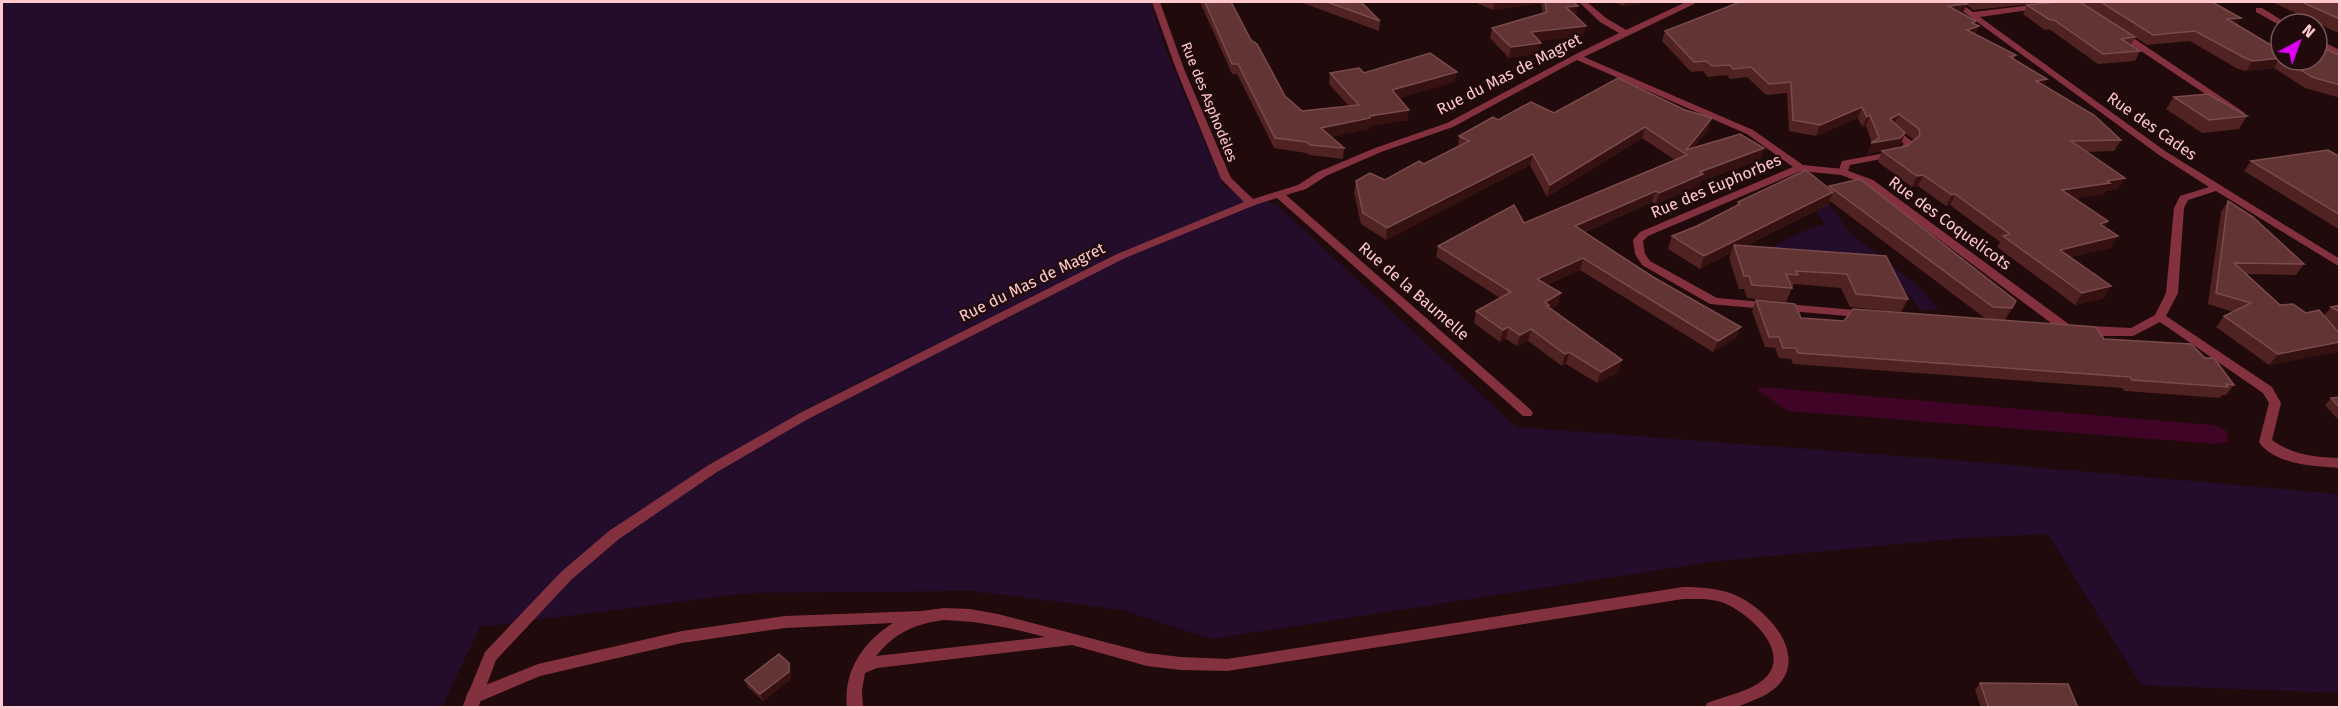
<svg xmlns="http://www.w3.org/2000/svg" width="2341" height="709" font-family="'Fira Sans',sans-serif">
<rect width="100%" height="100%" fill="#200a0b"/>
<!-- green -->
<g fill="#230d2b">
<polygon points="2,2 1151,2 1164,46 1224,187 1277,205 1516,427 1954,460 2339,494 2339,693 2141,685 2048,534 1964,538 1718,561 1211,639 1122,610 972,591 747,593 480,627 442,707 2,707"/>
<polygon points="1819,189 1849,232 1917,285 1939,309 1920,310 1912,298 1895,283 1772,255 1772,247 1804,231 1825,224 1807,197"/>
</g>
<!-- water -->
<polygon fill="#3f0426" points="1764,387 2212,425 2226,430 2228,442 2217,444 1788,411 1756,389"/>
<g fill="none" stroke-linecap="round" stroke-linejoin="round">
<!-- lane -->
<g fill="#84313f" fill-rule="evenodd">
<polygon points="2040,4 2044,6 2043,8 1973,18 1969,15 1973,12"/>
<polygon points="2120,30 2123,31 2245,113 2240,116 2237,115 2117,35 2117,31"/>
<polygon points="1893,127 1913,142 1913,146 1902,155 1850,165 1847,174 1839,174 1838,172 1842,161 1896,151 1904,144 1888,130"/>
<path d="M1683,587C1700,587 1717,588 1733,594C1776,612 1819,671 1759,698C1751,701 1741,706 1733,708C1724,709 1714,708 1705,708L1707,703C1725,696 1748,692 1763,680C1794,653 1750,614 1724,603C1712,598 1696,599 1683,599L1227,671L1181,670L1147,666L1072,645L877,668L865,673L862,690L863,708H847C843,671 863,642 893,623L785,628L682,643L540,676L474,704L468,702L466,697L468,692L538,664L682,631L785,616L921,611L944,608L970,609L998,614L1147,653L1181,657L1227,659ZM944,620C979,621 1011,628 1045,637L876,656C896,632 915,624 944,620Z"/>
</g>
<!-- street -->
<g fill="#84313f" fill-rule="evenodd">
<path d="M1152,2H1160L1184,69L1231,178L1253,199L1298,185L1318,172L1375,148L1447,123L1574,55L1619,33L1600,22L1579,2H1587L1606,18L1626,30L1686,2H1695L1694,4L1584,57L1753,130L1803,165L1843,169L1873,180L2070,325L2131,328L2155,315L2166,293L2174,208L2180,196L2209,187L2159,155L1950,2H1959L2165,151L2340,259V267L2216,191L2188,200L2184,208L2178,293L2166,316L2272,387L2281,403L2272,440C2293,455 2315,457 2340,458V468C2314,466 2275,465 2259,442L2269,403L2263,393L2160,322L2133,336H2105L2063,332L1865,184L1841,175L1801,171L1648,236L1643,241L1645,254L1650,261L1717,298L1866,311L1872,315L1870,318L1710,304L1642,265L1635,254L1633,240L1640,232L1793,167L1747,134L1577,60L1453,127L1381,152L1326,176L1306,189L1286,195L1531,410L1533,413L1531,416H1523L1277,198L1255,205L1125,258L808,419L717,472L619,539L571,580L496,660L478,708H462L485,652L561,572L609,531L707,466L800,413L1117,254L1244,202L1221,179L1176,69Z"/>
<polygon points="2256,8 2262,8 2288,24 2281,24 2281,26 2256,12"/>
<polygon points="2317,39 2340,50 2340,57 2317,45"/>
</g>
</g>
<!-- wall -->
<g fill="#502222" fill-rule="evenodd">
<polygon points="1200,2 1231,2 1251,40 1285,96 1302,111 1349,106 1329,84 1330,73 1364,73 1455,82 1399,98 1408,120 1369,126 1369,129 1331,137 1344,148 1343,159 1309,155 1306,153 1274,148 1237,74 1232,74"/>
<polygon points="1300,2 1361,2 1380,21 1379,31"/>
<polygon points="1474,2 1573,2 1576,16 1583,36 1540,41 1539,53 1509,58 1490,38 1492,28 1543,13 1541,3 1493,10"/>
<polygon points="1613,2 1643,2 1640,4 1624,6"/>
<path d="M1740,2H2212L2237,25L2281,51V60H2317L2340,56V96L2337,97L2305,88L2274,68L2246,71L2238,69L2190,41L2147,45L2135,37L2131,45L2140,51L2135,61L2098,64L2049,29L2045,30L2023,14L2027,5L2051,2L1973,10L1967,5L1962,14L1976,21L1975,24V34L2016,55L2014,59L2047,79L2044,85L2121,140L2114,151L2086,152L2118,189L2106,191L2104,194L2074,199L2108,221L2105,227L2111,248L2070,257L2104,298L2075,305L1997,247L2000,242L1950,205L1946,206L1918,186L1912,187L1878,162L1882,151L1867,154L1872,143L1866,126L1862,127L1858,118L1816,136L1789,131L1787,93L1766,95L1747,77L1730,79L1727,75L1708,77L1703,71L1691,72L1662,41L1665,31ZM1905,133L1914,140L1907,146L1895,149L1901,144Z"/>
<polygon points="2272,2 2340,2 2340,32 2336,32"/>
<polygon points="2174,97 2247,116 2239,129 2202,133 2166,109"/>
<polygon points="1554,113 1709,129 1693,148 1764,148 1760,160 1701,181 1700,185 1656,204 1652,202 1585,232 1736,338 1713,352 1580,270 1547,285 1558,305 1551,309 1622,360 1618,372 1597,383 1566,364 1562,366 1528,341 1517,346 1506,339 1500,342 1474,323 1476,311 1500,298 1436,257 1438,246 1524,223 1675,160 1642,138 1547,197 1530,165 1386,240 1361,224 1354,192 1356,181 1385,180 1424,164 1458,147 1459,136 1498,120"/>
<polygon points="2340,157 2340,230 2244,171 2251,161"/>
<polygon points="1829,186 2016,301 2005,320 2104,339 2234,385 2226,395 2222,395 2220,398 2125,391 2122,388 1793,364 1791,359 1779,358 1775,348 1765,347 1752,311 1756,300 1801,318 1844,321 1986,319 1830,201 1828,205 1745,246 1825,252 1908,299 1901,312 1850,307 1841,288 1794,284 1786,302 1747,298 1744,289 1739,289 1729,258 1731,253 1700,269 1668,249 1672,236 1697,226 1736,206 1738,202 1828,188"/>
<polygon points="2228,201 2304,264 2296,275 2247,274 2280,305 2306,313 2324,316 2331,307 2340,305 2340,331 2334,327 2340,334 2340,349 2337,352 2269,365 2216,327 2224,316 2233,312 2208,304 2221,212"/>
<polygon points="2340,397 2340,422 2325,405 2331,398"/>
<polygon points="791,670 791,679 763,701 748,687 745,680"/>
<polygon points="1980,683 2078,708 1981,708 1975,690"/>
</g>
<!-- shaded-wall -->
<g fill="#351111">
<polygon points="1494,2 1541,2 1541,3 1493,10"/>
<polygon points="1625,2 1643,2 1640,4 1624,6"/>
<polygon points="1967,4 1962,14 1948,6"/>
<polygon points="1578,6 1576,16 1566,7"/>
<polygon points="2241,18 2235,28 2227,19"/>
<polygon points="1976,21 1973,28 1979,26 1974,37 1967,30 1972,23"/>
<polygon points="1586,26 1583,36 1529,42 1531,32"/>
<polygon points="1541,43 1539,53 1509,58 1511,47"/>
<polygon points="2280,57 2274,68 2246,71 2253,61"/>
<polygon points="1457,72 1455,82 1391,101 1392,90"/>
<polygon points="2047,79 2041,89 2036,81"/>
<polygon points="1862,107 1858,118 1816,136 1820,125"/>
<polygon points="1409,110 1408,120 1369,126 1369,129 1320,139 1321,128 1370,116"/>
<polygon points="1899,114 1894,125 1890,119"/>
<polygon points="1870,115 1866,126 1862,127 1867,117"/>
<polygon points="1712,118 1709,129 1687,155 1686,150"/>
<polygon points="1645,127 1642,138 1547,197 1550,185"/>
<polygon points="1905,133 1901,144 1895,149 1867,154 1871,143"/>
<polygon points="1764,148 1760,160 1701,181 1700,185 1656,204 1659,193 1700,172"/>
<polygon points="1533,154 1530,165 1386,240 1387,228"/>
<polygon points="1923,175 1918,186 1912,187 1917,176"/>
<polygon points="2125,178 2118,189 2106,191 2104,194 2056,202 2062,190"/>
<polygon points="1656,191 1652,202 1572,237 1575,226"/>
<polygon points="1833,192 1828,205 1736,251 1734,245 1731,253 1700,269 1704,256"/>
<polygon points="1955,194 1950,205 1946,206 1952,195"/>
<polygon points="2108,221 2102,232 2100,224"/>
<polygon points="2118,236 2111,248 2053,261 2060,250"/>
<polygon points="1583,258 1580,270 1535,291 1537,279"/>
<polygon points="2111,286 2104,298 2075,305 2082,293"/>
<polygon points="1561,293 1558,305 1548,311 1545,302"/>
<polygon points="2016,301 2010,313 2005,320 2012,308"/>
<polygon points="1508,327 1506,339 1500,342 1503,330"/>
<polygon points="1741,327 1736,338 1713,352 1718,341"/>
<polygon points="1531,329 1528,341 1517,346 1520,335"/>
<polygon points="2340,342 2340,349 2337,352 2269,365 2278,354"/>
<polygon points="1569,352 1566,364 1562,366 1565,354"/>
<polygon points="1622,360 1618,372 1597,383 1601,372"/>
<polygon points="789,663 791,670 791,679 763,701 760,694"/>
</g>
<!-- building -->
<g fill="#633434" stroke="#7b4b4c" stroke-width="1.5">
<polygon points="1205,2 1231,2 1251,40 1257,44 1285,96 1302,111 1359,105 1330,73 1359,68 1364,73 1430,53 1457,72 1392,90 1409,110 1370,116 1370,118 1321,128 1344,148 1310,145 1307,142 1275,138 1238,64 1232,64"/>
<polygon points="1327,2 1361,2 1380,21"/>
<polygon points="1545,2 1573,2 1578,6 1566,7 1586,26 1531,32 1541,43 1511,47 1492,28 1547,12"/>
<polygon points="1740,2 1963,2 1967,4 1948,6 1976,21 1972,23 1979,26 1967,30 2016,55 2010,57 2047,79 2036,81 2094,115 2121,140 2071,141 2125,178 2107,181 2110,183 2062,190 2108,221 2100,224 2118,236 2060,250 2111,286 2082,293 2003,236 2010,234 1955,194 1952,195 1923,175 1917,176 1882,151 1907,146 1920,135 1919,129 1899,114 1890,119 1905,133 1900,138 1871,143 1879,138 1870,115 1867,117 1862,107 1820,125 1793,120 1791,82 1769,84 1751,67 1733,69 1730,65 1712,66 1706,61 1694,62 1665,31"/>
<polygon points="2058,2 2080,2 2135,37 2121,39 2140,51 2103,54 2054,20 2050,20 2027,5"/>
<polygon points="2101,2 2212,2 2241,18 2227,19 2281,51 2281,58 2253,61 2245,58 2195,31 2153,35"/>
<polygon points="2302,2 2340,2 2340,19"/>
<polygon points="2329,50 2340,56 2340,85 2312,77 2285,60 2317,60 2317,51"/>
<polygon points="1618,78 1685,110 1712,118 1686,150 1740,134 1764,148 1700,172 1703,174 1659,193 1656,191 1575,226 1653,277 1741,327 1718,341 1583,258 1537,279 1561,293 1545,302 1549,305 1547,306 1622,360 1601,372 1569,352 1565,354 1531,329 1520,335 1508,327 1503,330 1476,311 1511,292 1438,246 1514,205 1524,223 1687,155 1645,127 1550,185 1533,154 1387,228 1363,213 1356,181 1370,173 1385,180 1419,161 1424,164 1469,141 1459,136 1493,117 1498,120 1531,102 1554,113"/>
<polygon points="2208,94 2247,116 2209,120 2174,97"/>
<polygon points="2328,150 2340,157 2340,215 2251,161"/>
<polygon points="1806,170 1833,192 1704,256 1672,236 1697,226 1740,204 1738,202"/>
<polygon points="1860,179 2016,301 2012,308 1993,307 1829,186"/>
<polygon points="2228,201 2253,217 2304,264 2234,263 2280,305 2293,304 2306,313 2319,310 2340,334 2340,342 2278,354 2224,316 2251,303 2216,293"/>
<polygon points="1734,245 1886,256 1908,299 1856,294 1847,274 1796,271 1798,275 1786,274 1792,288 1752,285 1749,276 1744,276"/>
<polygon points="1756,300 1795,304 1801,318 1844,321 1853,309 2096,327 2104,339 2191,344 2205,358 2214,358 2234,385 2226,384 2228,387 2132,380 2130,377 1798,353 1796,348 1783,348 1779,337 1769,337"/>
<polygon points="2340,305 2340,312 2331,307"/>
<polygon points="2340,397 2340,408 2331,398"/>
<polygon points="779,654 789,663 789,672 760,694 745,680"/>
<polygon points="1980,683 2068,684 2078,708 1989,708"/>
</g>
<g text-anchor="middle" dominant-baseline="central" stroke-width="4.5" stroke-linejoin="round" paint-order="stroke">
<!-- far-street labels -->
<g font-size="14" fill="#ffc9ce" stroke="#200a0b">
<text transform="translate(1209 102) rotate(68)">Rue des Asphodèles</text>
</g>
<!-- street labels -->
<g font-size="16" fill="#ffc9ce" stroke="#200a0b">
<text transform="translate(1509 74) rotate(-27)">Rue du Mas de Magret</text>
<text transform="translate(2152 126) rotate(35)">Rue des Cades</text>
<text transform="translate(1716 186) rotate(-23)">Rue des Euphorbes</text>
<text transform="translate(1950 223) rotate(36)">Rue des Coquelicots</text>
<text transform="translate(1032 282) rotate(-26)">Rue du Mas de Magret</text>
<text transform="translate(1414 291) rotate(41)">Rue de la Baumelle</text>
</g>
</g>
<!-- border -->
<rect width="2341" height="709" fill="none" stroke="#ffc9ce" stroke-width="6"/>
<!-- north arrow -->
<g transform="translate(2299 42) rotate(41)"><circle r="28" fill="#200a0b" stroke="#795659" stroke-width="1.5"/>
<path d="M0-4.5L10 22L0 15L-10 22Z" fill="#db00f4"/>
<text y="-9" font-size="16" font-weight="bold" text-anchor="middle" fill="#ffc9ce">N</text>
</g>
</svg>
